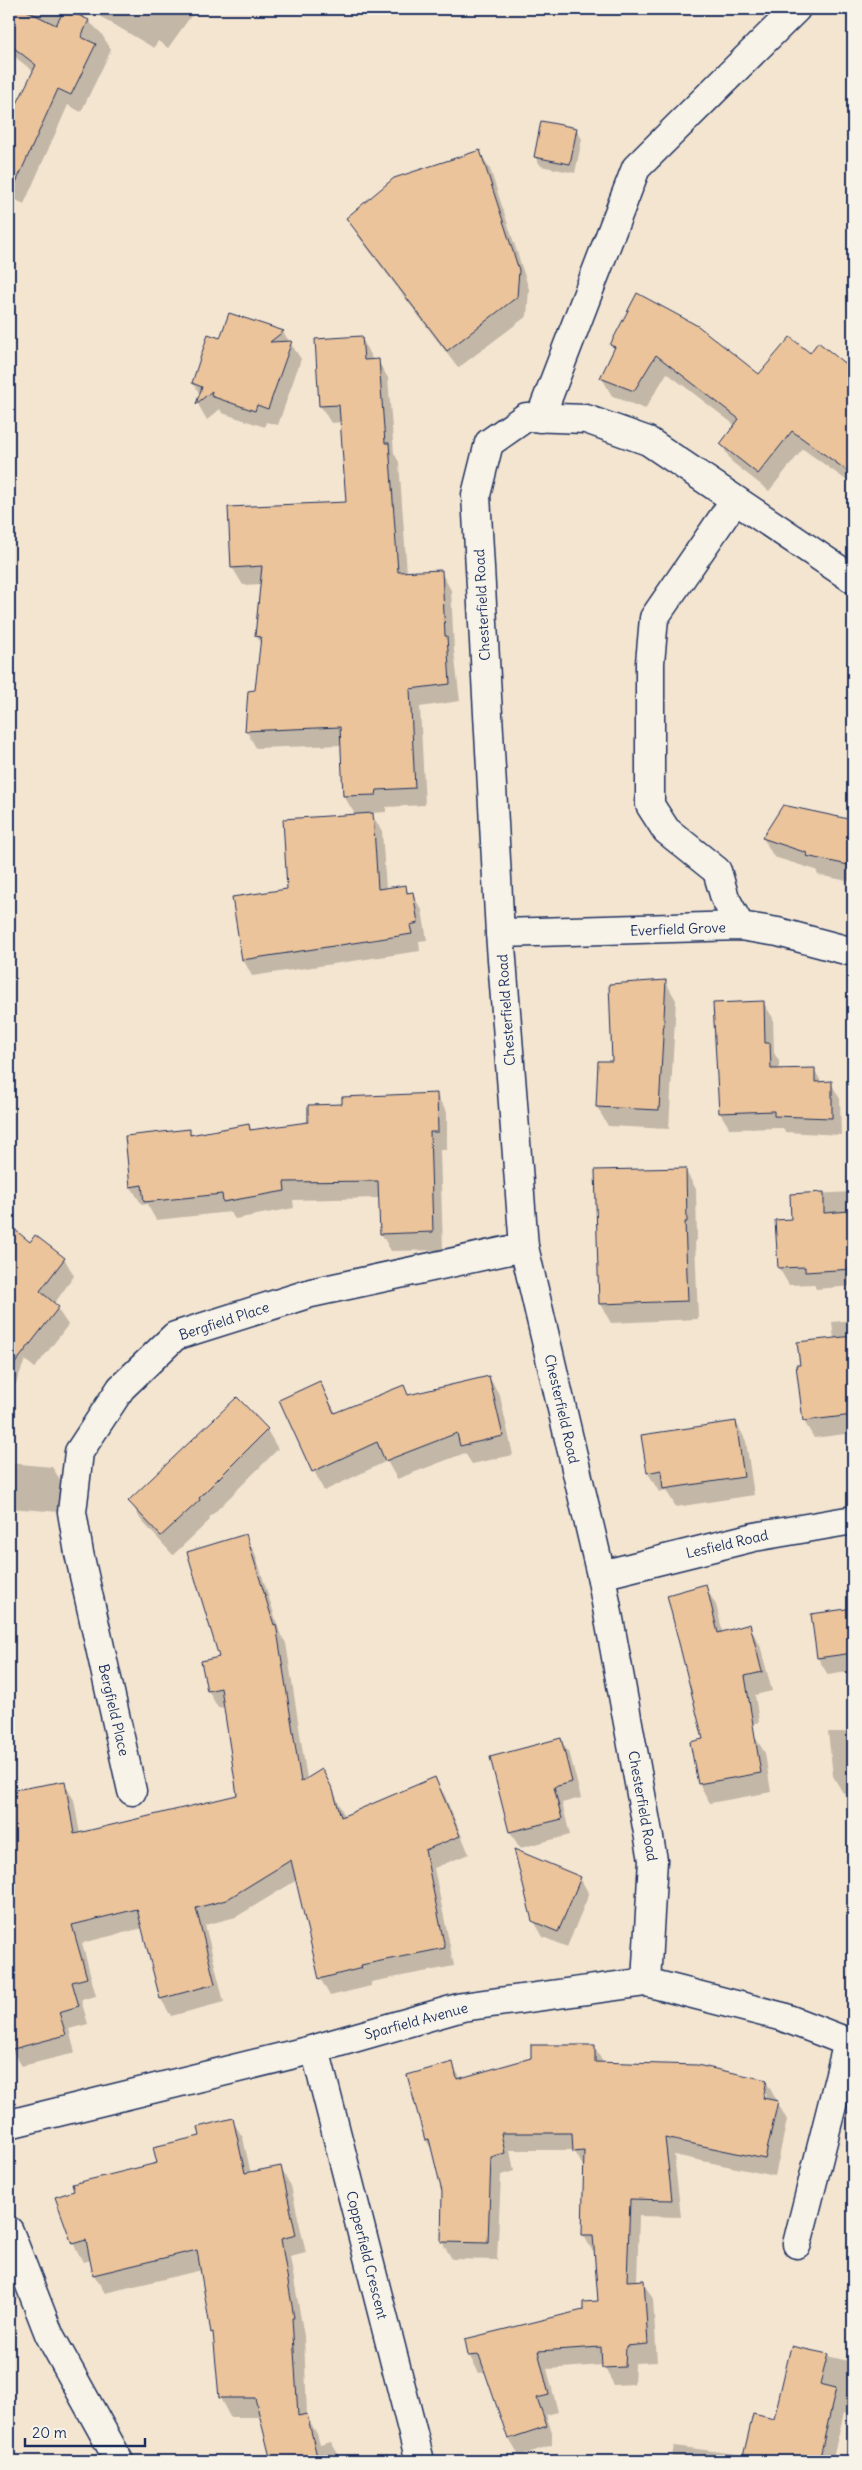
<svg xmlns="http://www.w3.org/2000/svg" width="862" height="2470" font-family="Delius,sans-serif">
<rect width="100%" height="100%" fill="#f4e5d1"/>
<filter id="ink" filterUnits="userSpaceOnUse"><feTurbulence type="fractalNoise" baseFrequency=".02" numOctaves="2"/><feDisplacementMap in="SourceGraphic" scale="10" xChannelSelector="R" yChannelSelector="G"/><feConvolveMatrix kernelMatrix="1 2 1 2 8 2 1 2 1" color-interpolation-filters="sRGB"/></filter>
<g filter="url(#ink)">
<!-- shadow -->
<g fill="#0003" fill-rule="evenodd">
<polygon points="9,9 76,9 101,33 111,50 81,112 68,105 24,204 16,200 9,217 9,116 12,117 34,72 9,52"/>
<polygon points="96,9 196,9 168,48 158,41 154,48 101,17"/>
<polygon points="576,129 582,139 575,173 541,166 535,157"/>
<polygon points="479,151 490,169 529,289 527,316 458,368 359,237 348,218"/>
<polygon points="230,314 283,332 301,359 278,425 266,422 265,427 222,413 220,409 207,420 198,404 201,396 193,383 221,340"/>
<polygon points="361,337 371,355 372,361 378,361 388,378 394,453 399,462 407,573 441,572 451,590 454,651 460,701 420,707 425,805 386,807 386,812 371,813 382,831 386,889 405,886 409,894 412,894 422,910 427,940 419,941 420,951 252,976 243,959 289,890 356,816 344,796 342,745 256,748 246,730 256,691 261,644 256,636 261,584 243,585 232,567 348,503 342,422 331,423 320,405"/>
<polygon points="818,344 853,371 853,485 803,449 769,491 732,462 721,444 736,426 667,373 645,409 612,396 602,378 615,350 611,345 760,376 810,354"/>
<polygon points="784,806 853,821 853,882 818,875 816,870 774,857 763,838"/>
<polygon points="665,981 676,1000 669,1129 608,1126 597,1107 614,1063"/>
<polygon points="763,1002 773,1018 774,1053 779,1061 779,1070 814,1069 822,1083 831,1083 840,1099 841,1135 785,1132 783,1128 730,1129 720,1113"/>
<polygon points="436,1095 447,1112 447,1150 440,1150 443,1250 391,1251 381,1233 380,1198 293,1200 294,1208 235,1219 230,1212 156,1220 147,1204 142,1205 131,1187 126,1137 189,1130 192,1136 249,1125 252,1131 309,1123 343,1105"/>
<polygon points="685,1170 696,1189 697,1240 695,1240 698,1319 611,1323 600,1304"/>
<polygon points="853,1192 853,1286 816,1289 814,1284 789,1285 779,1268 777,1221 792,1220 792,1195"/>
<polygon points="9,1226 31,1243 64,1258 74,1276 54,1304 68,1325 35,1368 25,1360 9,1401"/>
<polygon points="853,1320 853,1433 814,1438 804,1421 801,1366 834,1339 832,1322"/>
<polygon points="489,1377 500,1396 513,1455 472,1464 465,1453 397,1479 387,1461 324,1491 280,1401 319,1382 336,1413 404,1386 409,1396"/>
<polygon points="237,1398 267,1430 278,1449 209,1518 210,1520 173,1555 141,1520 130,1501"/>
<polygon points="736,1422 746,1441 754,1495 676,1507 666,1490 659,1492 648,1473"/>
<polygon points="9,1463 52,1467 63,1484 60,1512 9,1508"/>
<polygon points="245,1535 255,1553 280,1633 286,1643 307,1779 332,1788 345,1817 435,1779 445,1796 469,1854 434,1868 454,1966 371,1982 371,1986 330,1996 320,1978 297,1880 236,1917 205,1925 224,2002 171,2016 161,1999 143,1928 82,1943 96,1996 81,2000 88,2024 69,2029 75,2053 22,2066 11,2049 9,2039 9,1994 14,1993 9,1970 9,1793 64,1783 74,1800 80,1834 238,1796 225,1707 218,1708 208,1690 221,1658"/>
<polygon points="705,1586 716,1605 723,1633 749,1626 760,1645 772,1691 755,1695 759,1722 713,1734 753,1734 765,1753 771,1792 710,1803 699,1784 705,1740"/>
<polygon points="853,1609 853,1671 828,1675 818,1658 813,1615"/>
<polygon points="828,1732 853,1732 853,1792 843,1793 833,1776"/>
<polygon points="560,1739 570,1755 581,1798 562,1803 570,1835 520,1848 510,1832"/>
<polygon points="580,1878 589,1894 567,1947 543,1937 534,1921"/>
<path d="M594,2047L604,2064L766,2081L787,2120L775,2176L674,2155L681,2217L639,2216L637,2282H643L653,2299L657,2362L635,2363L634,2384L614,2385L603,2365L547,2369L558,2412L546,2415L552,2432V2445L519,2456L509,2439L486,2372L479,2373L469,2355L584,2311L599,2302L596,2252H593L583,2234L585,2170L574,2150H510L514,2171L501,2175L497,2260L452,2259L442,2242L444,2192L434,2153L426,2140L408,2076L452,2064L461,2079ZM763,2094H766L763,2105L761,2104Z"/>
<polygon points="232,2120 243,2138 251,2174 280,2167 291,2186 306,2253 290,2257 304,2336 307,2416 317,2434 320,2445 331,2442 342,2461 272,2461 261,2417 230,2417 220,2398 215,2337 212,2332 202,2270 105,2293 94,2275 91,2260 83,2262 73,2243 158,2164"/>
<polygon points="792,2348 853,2362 853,2416 844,2413 832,2461 671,2461 674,2446 744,2455 775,2421"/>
</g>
<!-- building -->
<g fill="#ecc49b" stroke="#1b2f5e">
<polygon points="9,9 23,9 56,25 65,9 89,20 81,37 96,44 71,95 58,89 9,198 9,120 36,65 9,44"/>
<polygon points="541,121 577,128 570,164 534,157"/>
<polygon points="480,150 519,270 517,297 447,351 346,218 394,178"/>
<polygon points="637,293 698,326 759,374 790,337 810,353 818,342 853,370 853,475 792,431 758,474 720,444 739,419 656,355 634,391 600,378 615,347 610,345"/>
<polygon points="229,313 284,331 270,342 292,341 268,409 257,405 255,411 211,396 212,391 196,404 202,387 192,383 208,334 220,338"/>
<polygon points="362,336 364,360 379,359 385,443 389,443 398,572 442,570 445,636 447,636 450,684 410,689 415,788 377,790 376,795 343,796 340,727 245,731 248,691 255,690 261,637 255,636 262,566 231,568 228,507 346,502 339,405 319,406 315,339"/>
<polygon points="783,805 853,820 853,866 806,856 807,853 762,838"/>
<polygon points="373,813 378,889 406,885 407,893 413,892 418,923 410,925 412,934 242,960 232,897 287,889 283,819"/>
<polygon points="666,980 659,1110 596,1107 598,1061 612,1061 609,984"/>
<polygon points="764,1001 765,1043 770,1043 771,1069 815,1068 815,1082 832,1081 832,1118 774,1116 774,1111 719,1113 713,1003"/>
<polygon points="437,1093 438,1132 430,1132 433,1232 380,1234 378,1181 284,1182 285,1191 223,1202 222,1194 144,1202 142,1185 130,1187 125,1136 190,1129 190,1135 249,1124 250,1130 308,1122 308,1105 342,1104 342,1097"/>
<polygon points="686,1168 687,1222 685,1222 688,1301 599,1304 595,1170"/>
<polygon points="824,1192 824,1213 850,1211 853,1269 805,1272 805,1267 778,1268 775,1220 791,1219 790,1194"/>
<polygon points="9,1225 30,1242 35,1235 65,1258 40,1291 59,1307 9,1371"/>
<polygon points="853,1336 853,1415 803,1421 796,1365 800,1365 797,1342"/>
<polygon points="489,1376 503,1436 460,1446 457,1433 385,1461 377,1442 312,1472 279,1400 320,1381 334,1413 404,1385 408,1395"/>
<polygon points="237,1397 268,1429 199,1498 200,1500 161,1536 128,1501"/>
<polygon points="736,1421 744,1477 663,1489 661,1470 647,1473 641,1435"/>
<polygon points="246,1534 274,1625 276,1624 301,1782 322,1769 333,1790 341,1817 435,1777 460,1836 425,1850 445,1948 361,1965 362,1968 319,1979 291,1860 226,1900 196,1908 215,1984 160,1999 137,1909 72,1925 87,1978 72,1982 79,2006 59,2012 66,2035 9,2050 9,1791 65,1781 74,1834 237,1795 221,1688 207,1691 201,1661 219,1657 187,1552"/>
<polygon points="706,1584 718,1633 750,1624 762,1672 745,1676 761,1773 698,1784 690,1742 703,1739 667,1595"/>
<polygon points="853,1608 853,1653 817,1658 811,1614"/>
<polygon points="561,1738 572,1782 554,1787 562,1819 509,1832 490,1757"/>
<polygon points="514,1849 581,1877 558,1932 532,1921"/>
<polygon points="531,2045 595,2045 595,2062 697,2065 767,2080 763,2098 778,2101 765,2159 665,2138 672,2200 630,2199 627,2281 644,2280 648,2344 626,2346 625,2367 602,2368 601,2347 538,2351 549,2395 537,2398 547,2426 508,2439 479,2355 468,2356 465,2339 583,2310 583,2302 598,2301 593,2235 582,2235 584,2151 573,2152 572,2133 501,2133 505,2153 491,2157 488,2243 441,2242 442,2192 429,2139 425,2140 407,2075 453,2062 457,2079 531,2058"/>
<polygon points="233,2118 245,2173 281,2166 296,2235 281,2239 294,2318 292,2318 298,2416 307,2414 318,2461 271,2461 255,2398 219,2398 213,2332 211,2333 197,2250 93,2275 86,2240 72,2244 55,2197 74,2191 72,2184 157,2163 153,2147 200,2136 198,2127"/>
<polygon points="791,2346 828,2354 820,2384 836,2388 819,2461 742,2461 753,2414 774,2419"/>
</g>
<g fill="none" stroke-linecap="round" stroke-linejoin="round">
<!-- minor casing -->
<g stroke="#1b2f5e" stroke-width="31">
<g id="minor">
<polyline points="540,418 636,168 796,9"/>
<polyline points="735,500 654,618 650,663 650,805 666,830 717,871 725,898 740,926"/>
<polyline points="500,933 740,926 778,932 853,952"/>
<polyline points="601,1575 754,1537 853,1520"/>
<polyline points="132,1791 79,1553 72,1512 79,1452 121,1388 175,1336 311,1293 524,1247"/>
<polyline points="646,1982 653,1860 601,1575 524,1247 500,933 476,495 489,443 526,417 586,419 648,441 853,579"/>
<polyline points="315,2049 420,2461"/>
<polyline points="9,2124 315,2049 462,2007 646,1982 783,2017 853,2044"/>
<polyline points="9,2231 49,2334 119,2461"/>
<polyline points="797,2244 848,2042"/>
</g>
</g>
<!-- minor -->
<use href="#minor" stroke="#f7f3e8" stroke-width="28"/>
</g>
</g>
<g text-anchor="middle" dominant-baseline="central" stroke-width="4.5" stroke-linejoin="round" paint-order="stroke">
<!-- street labels -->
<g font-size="14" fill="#1b2f5e" stroke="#f7f3e8">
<text transform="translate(482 605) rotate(-93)">Chesterfield Road</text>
<text transform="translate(678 929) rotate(-2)">Everfield Grove</text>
<text transform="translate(506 1010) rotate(-94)">Chesterfield Road</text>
<text transform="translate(224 1321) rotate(-18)">Bergfield Place</text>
<text transform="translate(562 1409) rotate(77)">Chesterfield Road</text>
<text transform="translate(727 1544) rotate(-13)">Lesfield Road</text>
<text transform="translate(114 1710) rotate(77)">Bergfield Place</text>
<text transform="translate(643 1806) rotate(80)">Chesterfield Road</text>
<text transform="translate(416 2021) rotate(-15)">Sparfield Avenue</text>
<text transform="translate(367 2255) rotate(76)">Copperfield Crescent</text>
</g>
</g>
<!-- margin -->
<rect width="862" height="2470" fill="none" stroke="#f7f3e8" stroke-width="30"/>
<rect x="15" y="15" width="832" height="2440" fill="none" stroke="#1b2f5e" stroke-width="2" filter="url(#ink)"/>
<!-- scale -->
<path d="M25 2438v8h120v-8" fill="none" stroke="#1b2f5e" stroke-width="2.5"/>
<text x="32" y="2438" font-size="15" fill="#1b2f5e" stroke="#f7f3e8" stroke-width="4" paint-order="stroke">20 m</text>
</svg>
